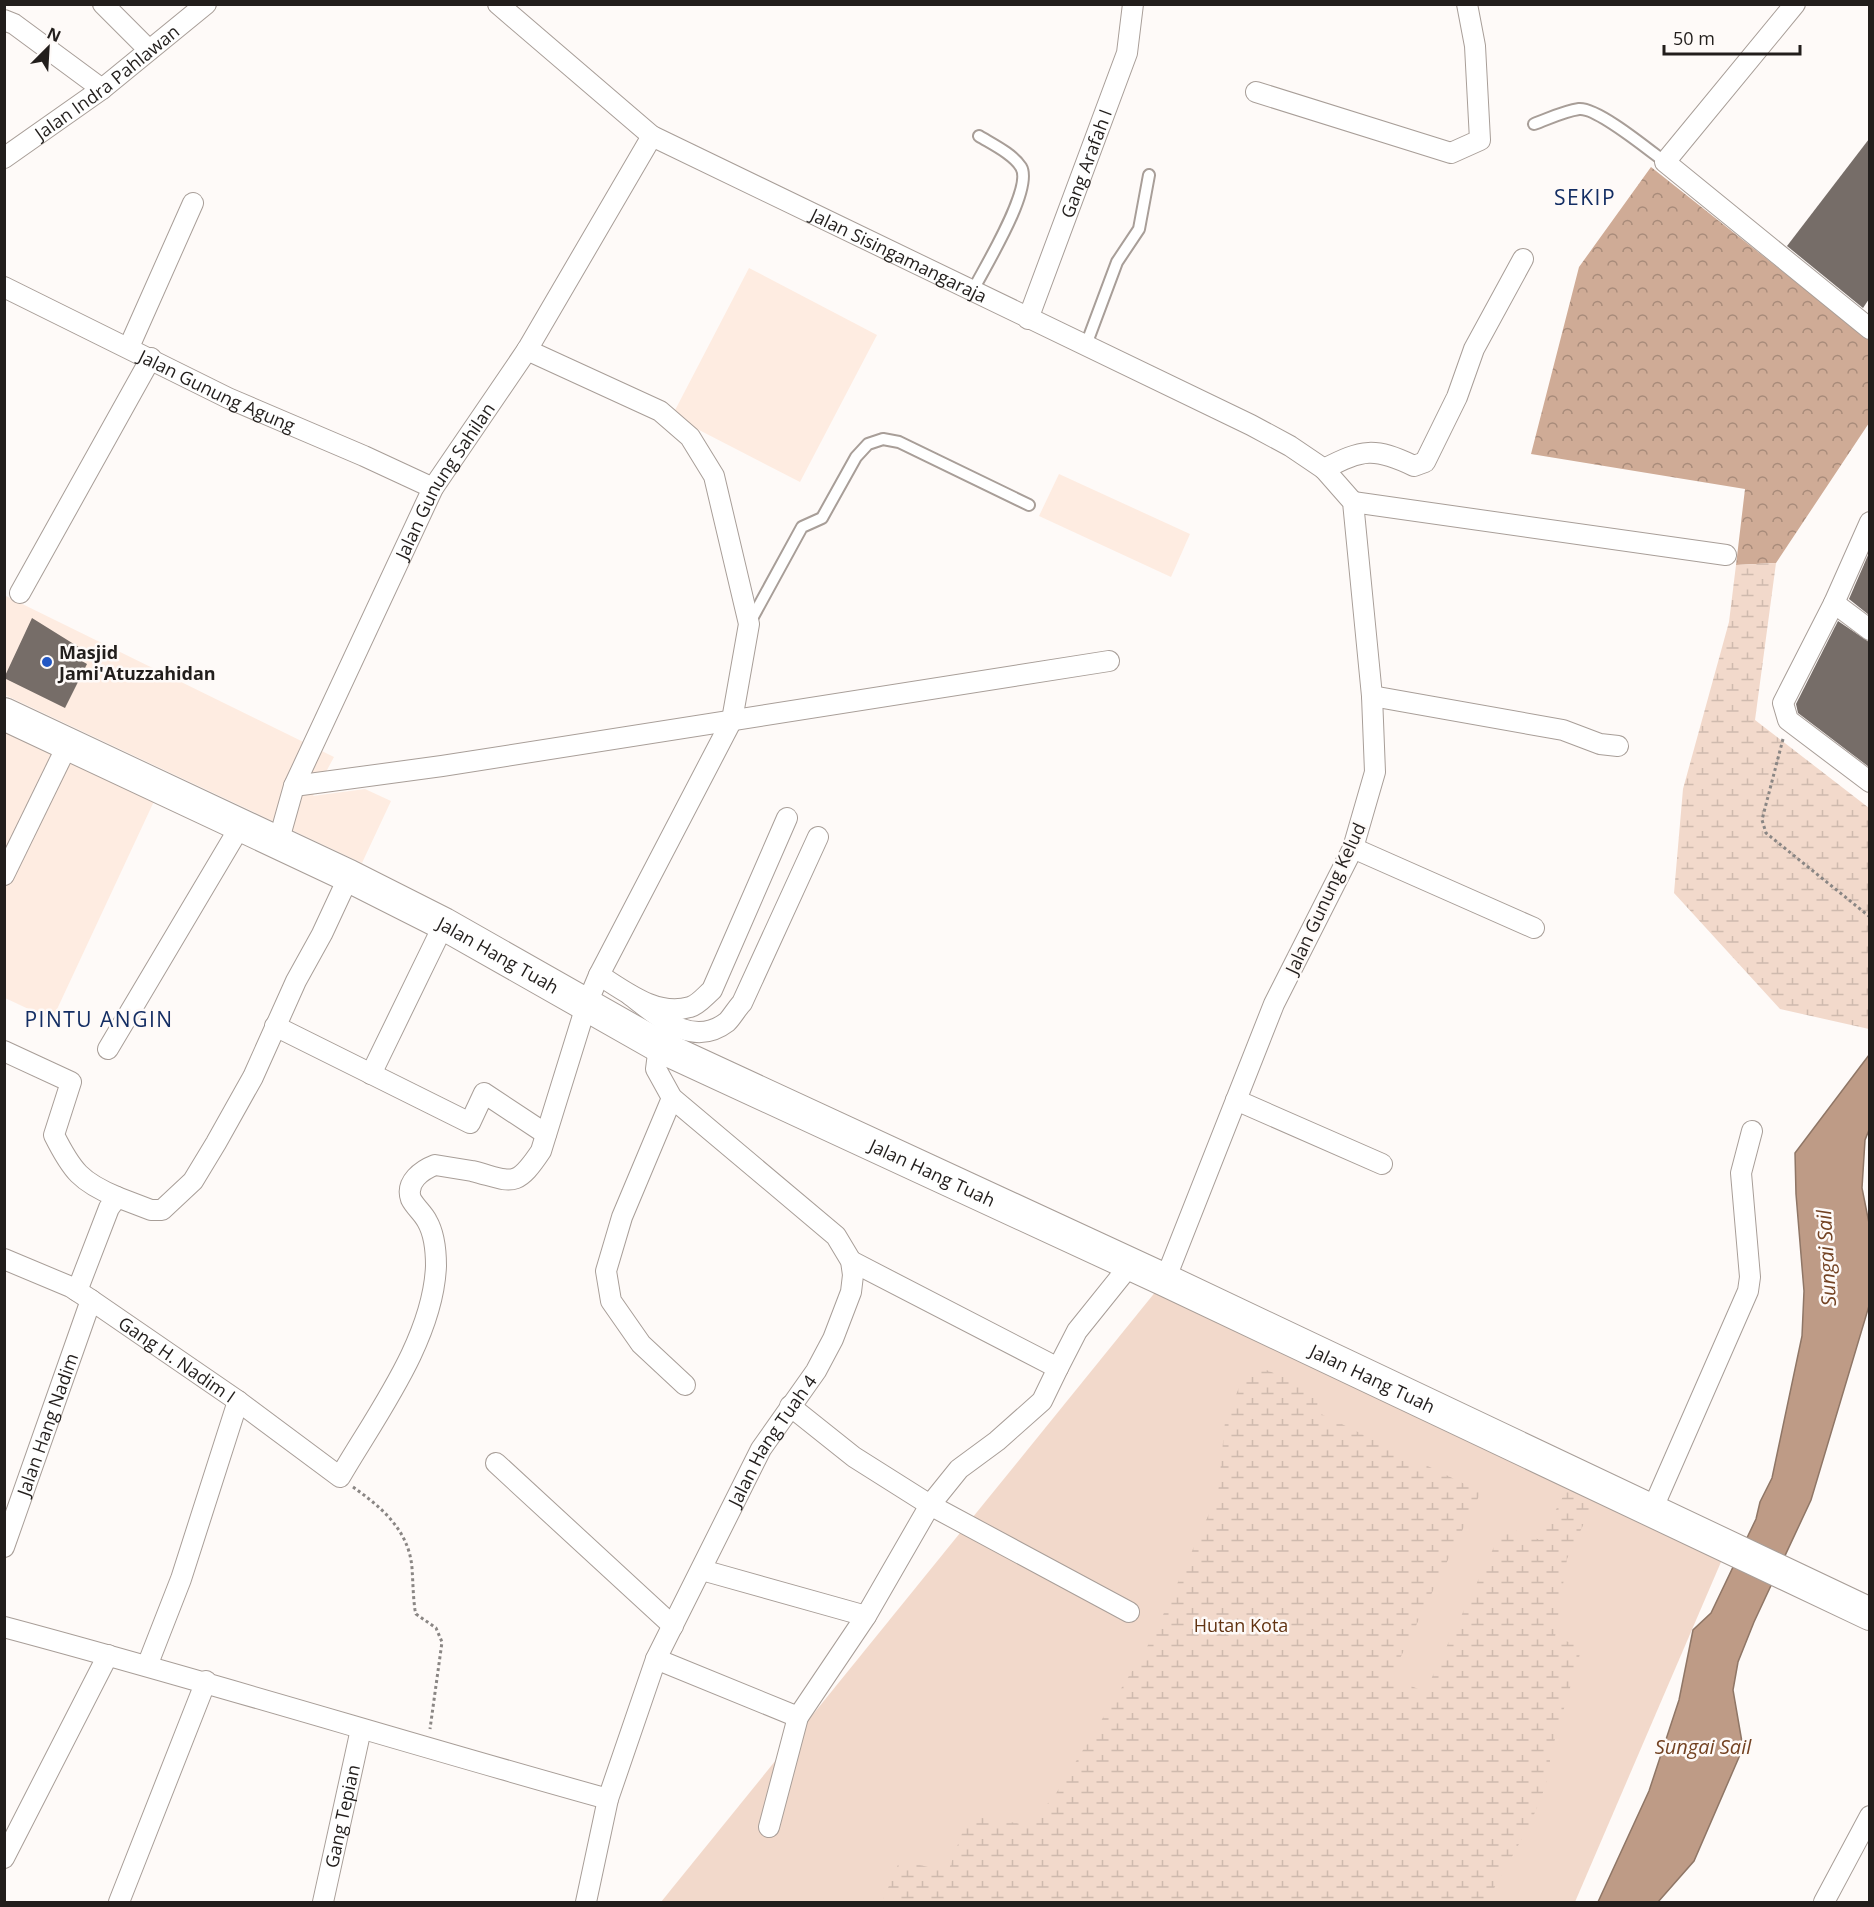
<svg xmlns="http://www.w3.org/2000/svg" width="1874" height="1907" font-family="'Open Sans',sans-serif">
<defs>
<pattern id="forest-crowns" width="20" height="18" patternUnits="userSpaceOnUse" patternTransform="scale(1.5)"><rect width="20" height="18" fill="#cfab96"/><path d="M2 6a3 3 0 1 1 6 0M12 15a3 3 0 1 1 6 0" fill="none" stroke="#a88b7a"/></pattern>
<pattern id="wetland-marsh" width="20" height="14" patternUnits="userSpaceOnUse" patternTransform="scale(1.5)"><rect width="20" height="14" fill="#f2d9cb"/><path d="M1 5h8M5 5V1M11 12h8M15 12V8" fill="none" stroke="#cfbaae"/></pattern>
</defs>
<rect width="100%" height="100%" fill="#fefaf8"/>
<!-- built -->
<g fill="#feece1">
<polygon points="749,268 877,335 800,482 672,416"/>
<polygon points="1059,474 1190,534 1171,577 1039,516"/>
<polygon points="4,595 334,757 313,796 365,789 391,801 362,863 5,695"/>
<polygon points="5,726 156,797 52,1020 5,998"/>
</g>
<!-- green -->
<polygon fill="#f2d9cb" points="1165,1280 1724,1555 1575,1902 661,1902"/>
<!-- forest -->
<polygon fill="url(#forest-crowns)" points="1651,167 1869,340 1869,423 1776,563 1736,565 1745,489 1531,454 1579,267"/>
<!-- wetland -->
<g fill="url(#wetland-marsh)">
<polygon points="1776,563 1755,720 1869,808 1869,1029 1780,1009 1674,893 1683,789 1729,622 1736,565"/>
<path d="M1249,1363L1318,1391L1317,1412L1481,1492L1391,1677L1425,1692L1504,1526L1540,1540L1570,1483L1597,1496L1567,1559L1555,1637L1582,1647L1550,1756C1552,1794 1510,1859 1491,1894L1508,1902H882L900,1860L948,1872L968,1816L1023,1824L1052,1800L1153,1637L1218,1494L1225,1422Z"/>
</g>
<!-- water -->
<polygon fill="#be9b86" stroke="#8f7666" stroke-width="1.5" points="1869,1055 1869,1130 1865,1140 1862,1188 1869,1223 1869,1306 1811,1500 1754,1622 1738,1662 1733,1690 1743,1748 1694,1861 1658,1902 1598,1902 1649,1791 1679,1700 1693,1630 1711,1613 1756,1519 1760,1502 1772,1478 1802,1336 1804,1291 1796,1194 1795,1153"/>
<!-- building -->
<g fill="#766d68">
<polygon points="1869,139 1869,299 1863,308 1787,246"/>
<polygon points="1869,553 1869,615 1849,599"/>
<polygon points="32,618 85,651 80,660 87,664 65,708 4,678"/>
<polygon points="1838,621 1869,642 1869,767 1798,713 1796,704"/>
</g>
<g fill="none" stroke-linecap="round" stroke-linejoin="round">
<!-- service casing -->
<g stroke="#a89e98" stroke-width="14">
<g id="service">
<path d="M1534,124C1548,119 1564,111 1579,109C1597,107 1649,150 1665,162"/>
<path d="M972,292C983,270 1034,188 1021,167C1013,154 992,144 979,136"/>
<polyline points="1086,345 1117,262 1139,229 1149,175"/>
<polyline points="749,624 802,527 822,518 856,457 868,444 883,439 899,442 1029,505"/>
</g>
</g>
<!-- minor casing -->
<g stroke="#a89e98" stroke-width="22">
<g id="minor">
<polyline points="103,4 149,50"/>
<path id="s1" d="M498,4L652,136L1251,425L1290,446L1324,469L1353,502L1372,696L1375,772L1353,848L1274,1004L1165,1280"/>
<polyline points="1795,4 1665,162 1870,329"/>
<polyline points="4,20 14,24 102,89"/>
<polyline points="1256,92 1451,153 1480,140 1475,46 1467,4"/>
<path id="s2" d="M4,158L102,89L206,4"/>
<path id="s3" d="M4,287L228,398L364,456L433,488"/>
<path id="s4" d="M1028,319L1127,53L1133,4"/>
<polyline points="129,347 193,203"/>
<path d="M1324,469C1363,449 1374,447 1414,466L1425,462L1457,397L1474,349L1523,259"/>
<polyline points="1353,502 1726,555"/>
<polyline points="1870,522 1834,603 1783,703 1788,720 1870,782"/>
<polyline points="20,593 151,358"/>
<polyline points="1834,603 1870,630"/>
<polyline points="1372,696 1563,730 1600,744 1618,746"/>
<polyline points="294,786 442,766 1109,661"/>
<path id="s5" d="M278,843L294,786L433,488L527,350L652,136"/>
<polyline points="1353,848 1534,928"/>
<polyline points="4,875 68,744"/>
<path d="M599,975C626,992 657,1017 690,1007C698,1005 706,995 712,990L787,818"/>
<path d="M630,995C658,1016 692,1049 727,1022C732,1017 737,1008 742,1003L818,837"/>
<polyline points="275,1026 470,1123 484,1093 546,1134"/>
<polyline points="108,1049 241,825"/>
<path d="M4,1051L71,1082L54,1135C72,1171 81,1182 117,1197"/>
<polyline points="371,1074 444,924"/>
<polyline points="672,1098 622,1217 606,1271 611,1301 641,1344 685,1385"/>
<polyline points="1236,1100 1382,1164"/>
<path id="s6" d="M4,1259L71,1287L91,1300L238,1401L340,1477C376,1415 433,1340 436,1266C436,1253 434,1233 427,1221C423,1213 415,1207 411,1199C405,1182 422,1170 435,1165C447,1167 460,1169 472,1171C512,1181 515,1190 541,1151L586,1006L599,975L732,720L749,624L714,476L690,437L660,411L527,350"/>
<polyline points="851,1261 1058,1368 1077,1331 1130,1265"/>
<polyline points="77,1291 109,1208 117,1197 151,1210 162,1210 193,1181 216,1143 253,1077 296,981 322,934 349,876"/>
<polyline points="790,1406 854,1457 930,1505 1129,1612"/>
<polyline points="496,1463 673,1626"/>
<polyline points="1652,1510 1748,1291 1750,1277 1741,1173 1752,1131"/>
<path id="s7" d="M4,1547L91,1300"/>
<polyline points="702,1570 866,1616"/>
<path d="M4,1627C207,1681 406,1743 608,1799"/>
<polyline points="656,1659 798,1717"/>
<polyline points="147,1666 181,1579 238,1401"/>
<polyline points="769,1827 798,1717 866,1616 930,1505 959,1469 997,1441 1042,1401 1058,1368"/>
<polyline points="4,1858 108,1655"/>
<polyline points="119,1902 206,1681"/>
<path id="s8" d="M323,1902L361,1729"/>
<path id="s9" d="M586,1902L608,1799L656,1659L761,1449L816,1371L833,1339L851,1292L853,1275L851,1261L836,1236L672,1098L656,1069L659,1046"/>
<polyline points="1824,1902 1870,1816"/>
</g>
</g>
<!-- primary casing -->
<g stroke="#a89e98" stroke-width="34">
<g id="primary">
<path id="s10" d="M4,714L349,876L444,924L659,1046L1165,1280L1870,1614"/>
</g>
</g>
<!-- path -->
<g stroke="#8a8684" stroke-width="3" stroke-dasharray="3 3" stroke-linecap="butt">
<polyline points="1783,739 1764,812 1762,820 1766,833 1870,917"/>
<path d="M353,1487C381,1507 409,1530 412,1568C413,1582 413,1596 415,1610L416,1614L436,1628L442,1642L430,1729"/>
</g>
<!-- service -->
<use href="#service" stroke="#fff" stroke-width="10"/>
<!-- minor -->
<use href="#minor" stroke="#fff" stroke-width="20"/>
<!-- primary -->
<use href="#primary" stroke="#fff" stroke-width="32"/>
</g>
<!-- markers -->
<circle fill="#2257c4" stroke="#fefaf8" stroke-width="2" cx="47" cy="662" r="6"/>
<g text-anchor="middle" dominant-baseline="central" stroke-width="5" stroke-linejoin="round" paint-order="stroke">
<!-- street labels -->
<g font-size="18" fill="#221e1c" stroke="#fefaf8">
<text stroke="none"><textPath href="#s2" startOffset="128">Jalan Indra Pahlawan</textPath></text>
<text stroke="none"><textPath href="#s4" startOffset="166">Gang Arafah I</textPath></text>
<text stroke="none"><textPath href="#s1" startOffset="477">Jalan Sisingamangaraja</textPath></text>
<text stroke="none"><textPath href="#s3" startOffset="237">Jalan Gunung Agung</textPath></text>
<text stroke="none"><textPath href="#s5" startOffset="400">Jalan Gunung Sahilan</textPath></text>
<text transform="translate(1325 898) rotate(-65)">Jalan Gunung Kelud</text>
<text stroke="none"><textPath href="#s10" startOffset="550">Jalan Hang Tuah</textPath></text>
<text stroke="none"><textPath href="#s10" startOffset="1036">Jalan Hang Tuah</textPath></text>
<text stroke="none"><textPath href="#s6" startOffset="201">Gang H. Nadim I</textPath></text>
<text stroke="none"><textPath href="#s10" startOffset="1522">Jalan Hang Tuah</textPath></text>
<text stroke="none"><textPath href="#s7" startOffset="130">Jalan Hang Nadim</textPath></text>
<text stroke="none"><textPath href="#s9" startOffset="501">Jalan Hang Tuah 4</textPath></text>
<text stroke="none"><textPath href="#s8" startOffset="88">Gang Tepian</textPath></text>
</g>
<!-- poi labels -->
<g font-size="18" font-weight="bold" fill="#221e1c" stroke="#fefaf8" text-anchor="start">
<text x="59" y="652">Masjid<tspan x="59" dy="21">Jami'Atuzzahidan</tspan></text>
</g>
<!-- park labels -->
<g font-size="18" fill="#613311" stroke="#fefaf8">
<text x="1241" y="1625">Hutan Kota</text>
</g>
<!-- water labels -->
<g font-size="20" font-style="italic" fill="#734222" stroke="#fefaf8">
<text transform="translate(1826 1258) rotate(-93)">Sungai Sail</text>
<text x="1703" y="1746">Sungai Sail</text>
</g>
<!-- quarter labels -->
<g font-size="21" letter-spacing="1.5" fill="#132d63" stroke="#fefaf8">
<text x="1585" y="197">SEKIP</text>
<text x="99" y="1019">PINTU ANGIN</text>
</g>
</g>
<!-- border -->
<rect width="1874" height="1907" fill="none" stroke="#221e1c" stroke-width="12"/>
<!-- north arrow -->
<g transform="translate(48 48) rotate(24)" stroke="#fefaf8" stroke-width="4.5" paint-order="stroke">
<path d="M0-4.5L10 22L0 15L-10 22Z" fill="#221e1c"/>
<text y="-9" font-size="16" font-weight="bold" text-anchor="middle" fill="#221e1c">N</text>
</g>
<!-- scale -->
<path d="M1664 45v9h136v-9" fill="none" stroke="#221e1c" stroke-width="3"/>
<text x="1673" y="45" font-size="18" fill="#221e1c" stroke="#fefaf8" stroke-width="4.5" paint-order="stroke">50 m</text>
</svg>
